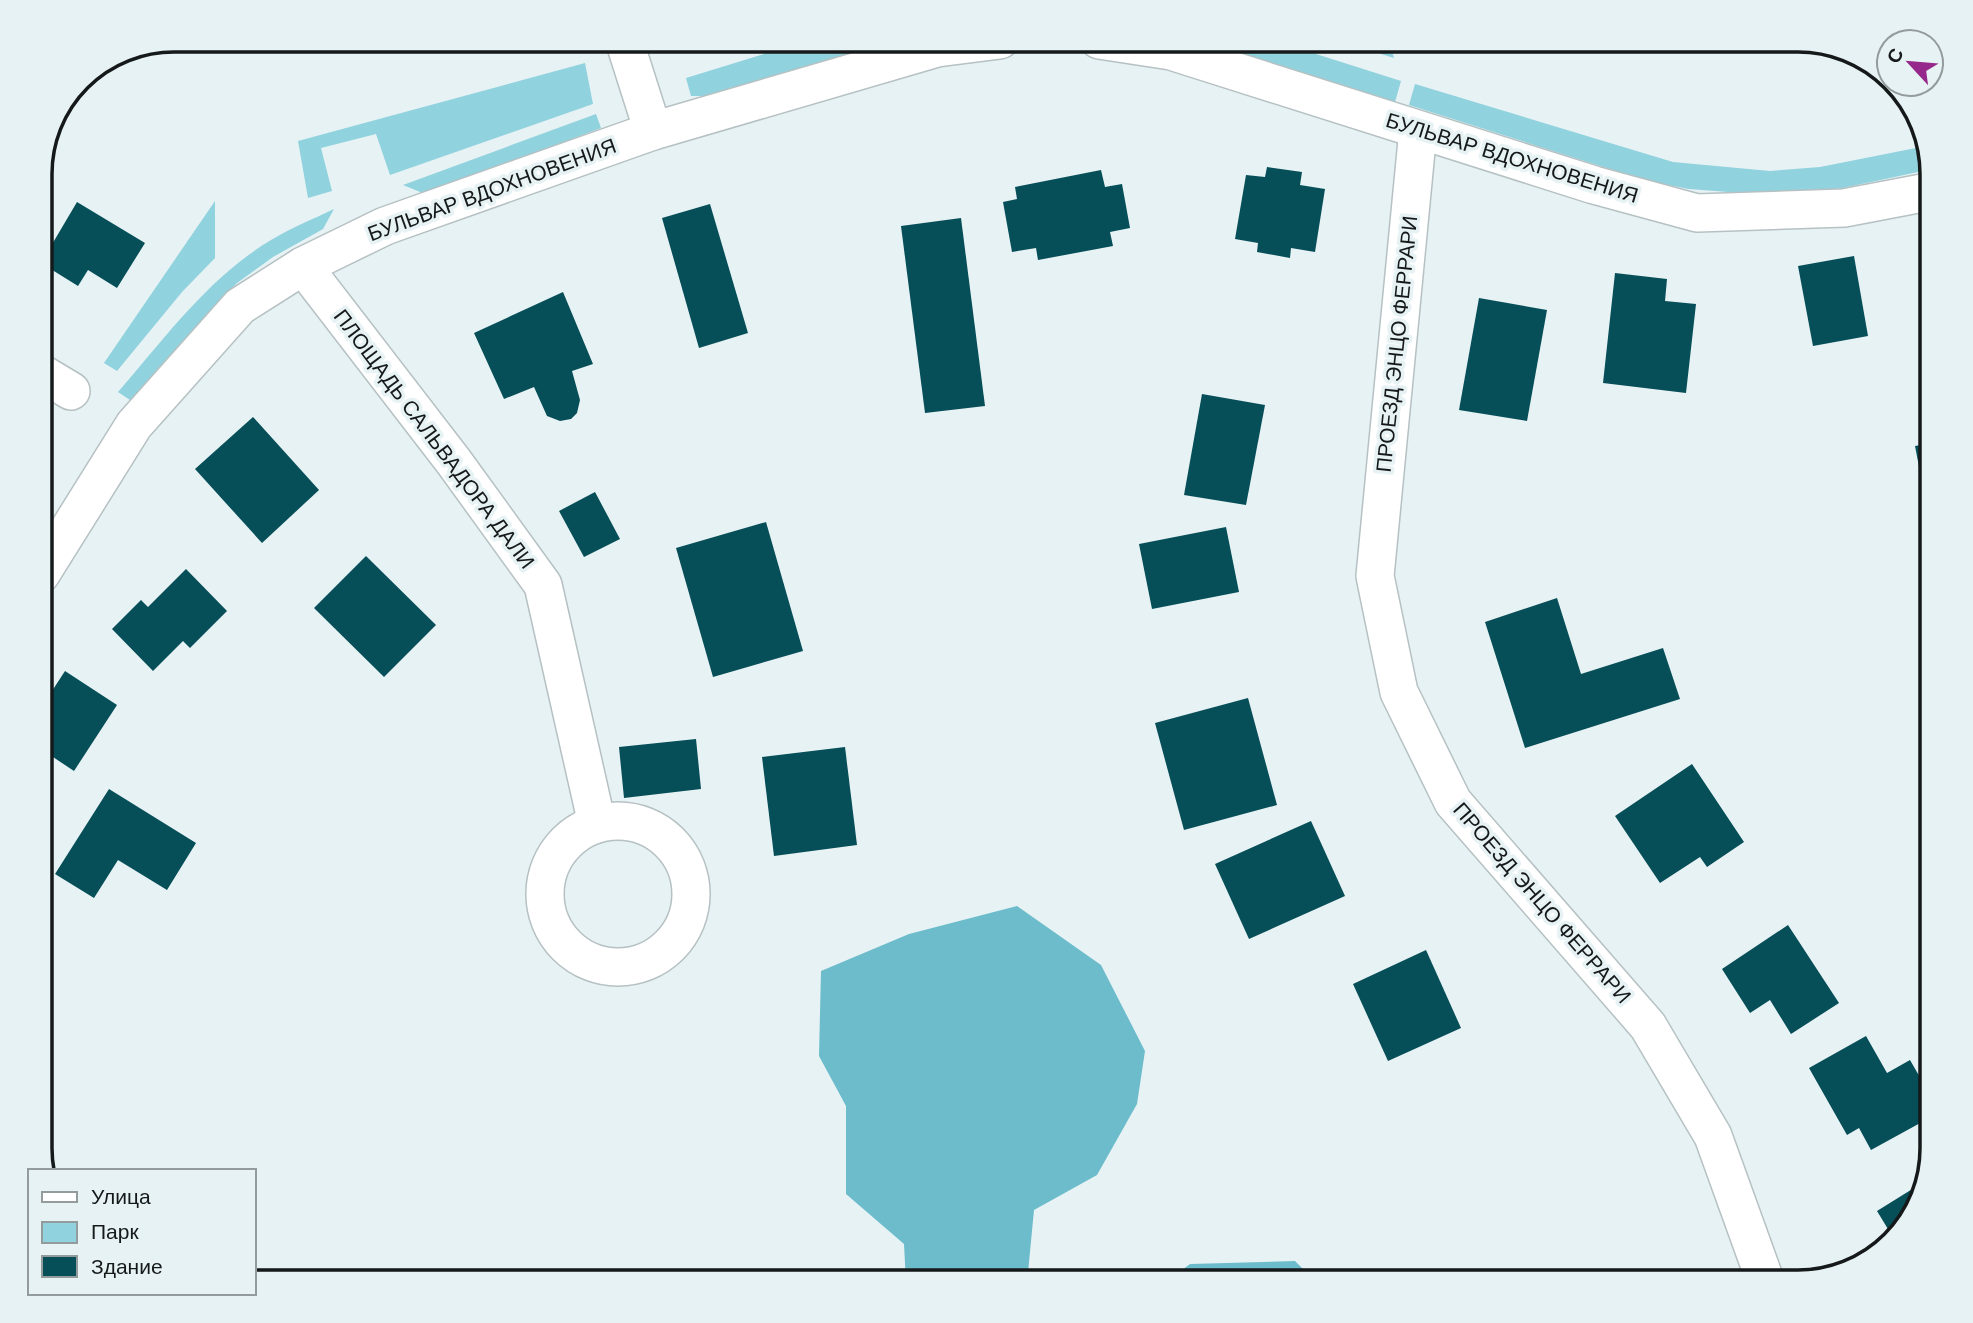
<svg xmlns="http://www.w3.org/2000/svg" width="1973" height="1323" font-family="'DM Sans',sans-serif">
<rect width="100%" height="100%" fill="#e7f2f4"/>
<!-- green -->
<g fill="#90d2de">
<polygon points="809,40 891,40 712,96 691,96 686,78"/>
<polygon points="1195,40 1272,40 1401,81 1395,102"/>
<polygon points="1336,40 1389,40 1394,58"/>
<polygon points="585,63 593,104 390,175 376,134 321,148 332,191 308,198 298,141"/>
<polygon points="1415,84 1673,162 1770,171 1820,167 1926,146 1932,169 1843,188 1795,193 1741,193 1689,189 1647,181 1409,105"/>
<polygon points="596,114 601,128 425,194 403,185"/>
<polygon points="215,201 215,258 182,292 117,371 104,363"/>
<path d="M334,209L323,229L273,257L237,283L205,317L133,402L118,392C165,338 209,277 271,240C291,228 313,219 334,209Z"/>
</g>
<!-- forest -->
<g fill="#6cbccb">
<polygon points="1017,906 1101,965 1145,1051 1137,1104 1097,1175 1034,1210 1027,1283 906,1283 904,1244 846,1194 846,1106 819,1056 821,971 909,934"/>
<polygon points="1295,1261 1317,1283 1165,1283 1190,1264"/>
</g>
<!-- building -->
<g fill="#064e58">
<polygon points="1267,167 1302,172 1300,185 1325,189 1315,252 1291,248 1290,258 1257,252 1258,243 1235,239 1246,175 1265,177"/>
<polygon points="1101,170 1105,187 1122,184 1130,228 1110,232 1113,246 1038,260 1036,248 1012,252 1003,202 1017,199 1015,187"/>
<polygon points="77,202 145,243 117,288 88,270 78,286 41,263"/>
<polygon points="710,204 748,333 699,348 662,218"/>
<polygon points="961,218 985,406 925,413 901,226"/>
<polygon points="1854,256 1868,336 1813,346 1798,266"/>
<polygon points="1615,273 1667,279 1665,301 1696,304 1686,393 1603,383"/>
<polygon points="563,292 593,364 572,371 580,400 577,413 571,419 560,421 547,416 534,387 504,399 474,333"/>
<polygon points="1479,298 1547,310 1527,421 1459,410"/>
<polygon points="1202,394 1265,405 1246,505 1184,495"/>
<polygon points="253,417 319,490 262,543 195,469"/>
<polygon points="1933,443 1933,517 1929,518 1915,446"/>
<polygon points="595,492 620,539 584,557 559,511"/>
<polygon points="766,522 803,651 713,677 676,548"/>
<polygon points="1226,527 1239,592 1152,609 1139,544"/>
<polygon points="366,556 436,625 384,677 314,608"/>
<polygon points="186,569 227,611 190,648 183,641 153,671 112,629 141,600 148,607"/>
<polygon points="1557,598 1581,674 1663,648 1680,699 1525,748 1485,622"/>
<polygon points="65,671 117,705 74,771 41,749 41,708"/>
<polygon points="1248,698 1277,805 1184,830 1155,723"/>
<polygon points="696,739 701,789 624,798 619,747"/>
<polygon points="845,747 857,845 774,856 762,757"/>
<polygon points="1692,764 1744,842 1707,867 1700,857 1660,883 1615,816"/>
<polygon points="109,789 196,843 167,890 118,860 94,898 55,874"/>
<polygon points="1311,821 1345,896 1249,939 1215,864"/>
<polygon points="1788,925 1839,1003 1791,1034 1770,1000 1750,1013 1722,969"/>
<polygon points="1426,950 1461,1028 1388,1061 1353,984"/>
<polygon points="1866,1036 1887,1073 1910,1060 1933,1100 1933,1116 1871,1150 1859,1128 1847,1135 1809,1068"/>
<polygon points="1922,1183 1910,1224 1894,1239 1877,1211"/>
</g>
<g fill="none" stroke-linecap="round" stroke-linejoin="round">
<!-- street casing -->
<g stroke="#b6c1c3" stroke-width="40">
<g id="street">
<polyline points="624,40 653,131"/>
<polyline points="1099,40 1171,51 1594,185 1697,213 1844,208 1933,191"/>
<polyline points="1418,130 1375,576 1399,692 1453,802 1648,1026 1713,1136 1766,1283"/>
<polyline points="303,266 454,462 543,585 597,824"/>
<polyline points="41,373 71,391"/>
<polyline points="41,574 134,425 240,306 303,266 385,226 653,131 937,48 1000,40"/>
<circle cx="618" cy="894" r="73"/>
</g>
</g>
<!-- street -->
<use href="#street" stroke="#fff" stroke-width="37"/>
</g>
<g text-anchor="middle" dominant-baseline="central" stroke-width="7" stroke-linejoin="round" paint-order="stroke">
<!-- street labels -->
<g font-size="21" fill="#15191a" stroke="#e7f2f4">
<text transform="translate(1512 158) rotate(17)">БУЛЬВАР ВДОХНОВЕНИЯ</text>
<text transform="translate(492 190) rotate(-20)">БУЛЬВАР ВДОХНОВЕНИЯ</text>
<text transform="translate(1397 344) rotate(-84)">ПРОЕЗД ЭНЦО ФЕРРАРИ</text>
<text transform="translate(434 439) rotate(53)">ПЛОЩАДЬ САЛЬВАДОРА ДАЛИ</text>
<text transform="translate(1542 903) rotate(49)">ПРОЕЗД ЭНЦО ФЕРРАРИ</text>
</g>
</g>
<!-- crop -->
<path d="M0 0H1973V1323H0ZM174 52H1798A122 122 0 0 1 1920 174V1148A122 122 0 0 1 1798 1270H174A122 122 0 0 1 52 1148V174A122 122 0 0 1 174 52Z" fill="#e7f2f4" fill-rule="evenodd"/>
<path fill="none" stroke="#15191a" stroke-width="3.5" d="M174 52H1798A122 122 0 0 1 1920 174V1148A122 122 0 0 1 1798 1270H174A122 122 0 0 1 52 1148V174A122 122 0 0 1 174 52Z"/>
<!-- legend -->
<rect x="28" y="1169" width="228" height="126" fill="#e7f2f4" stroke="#939b9d" stroke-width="2"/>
<rect x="42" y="1192" width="35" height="10" fill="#ffffff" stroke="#939b9d" stroke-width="2"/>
<text x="91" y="1204" font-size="21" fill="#15191a">Улица</text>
<rect x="42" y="1222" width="35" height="21" fill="#90d2de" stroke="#939b9d" stroke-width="2"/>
<text x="91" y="1239" font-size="21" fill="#15191a">Парк</text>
<rect x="42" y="1256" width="35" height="21" fill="#064e58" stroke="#939b9d" stroke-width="2"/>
<text x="91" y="1274" font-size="21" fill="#15191a">Здание</text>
<!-- north arrow -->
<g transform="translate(1910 63) rotate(296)"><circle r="33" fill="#e7f2f4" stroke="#939b9d" stroke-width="2"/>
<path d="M0-5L12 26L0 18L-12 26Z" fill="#95288a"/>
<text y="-10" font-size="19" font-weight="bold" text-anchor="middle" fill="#15191a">С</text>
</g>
</svg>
